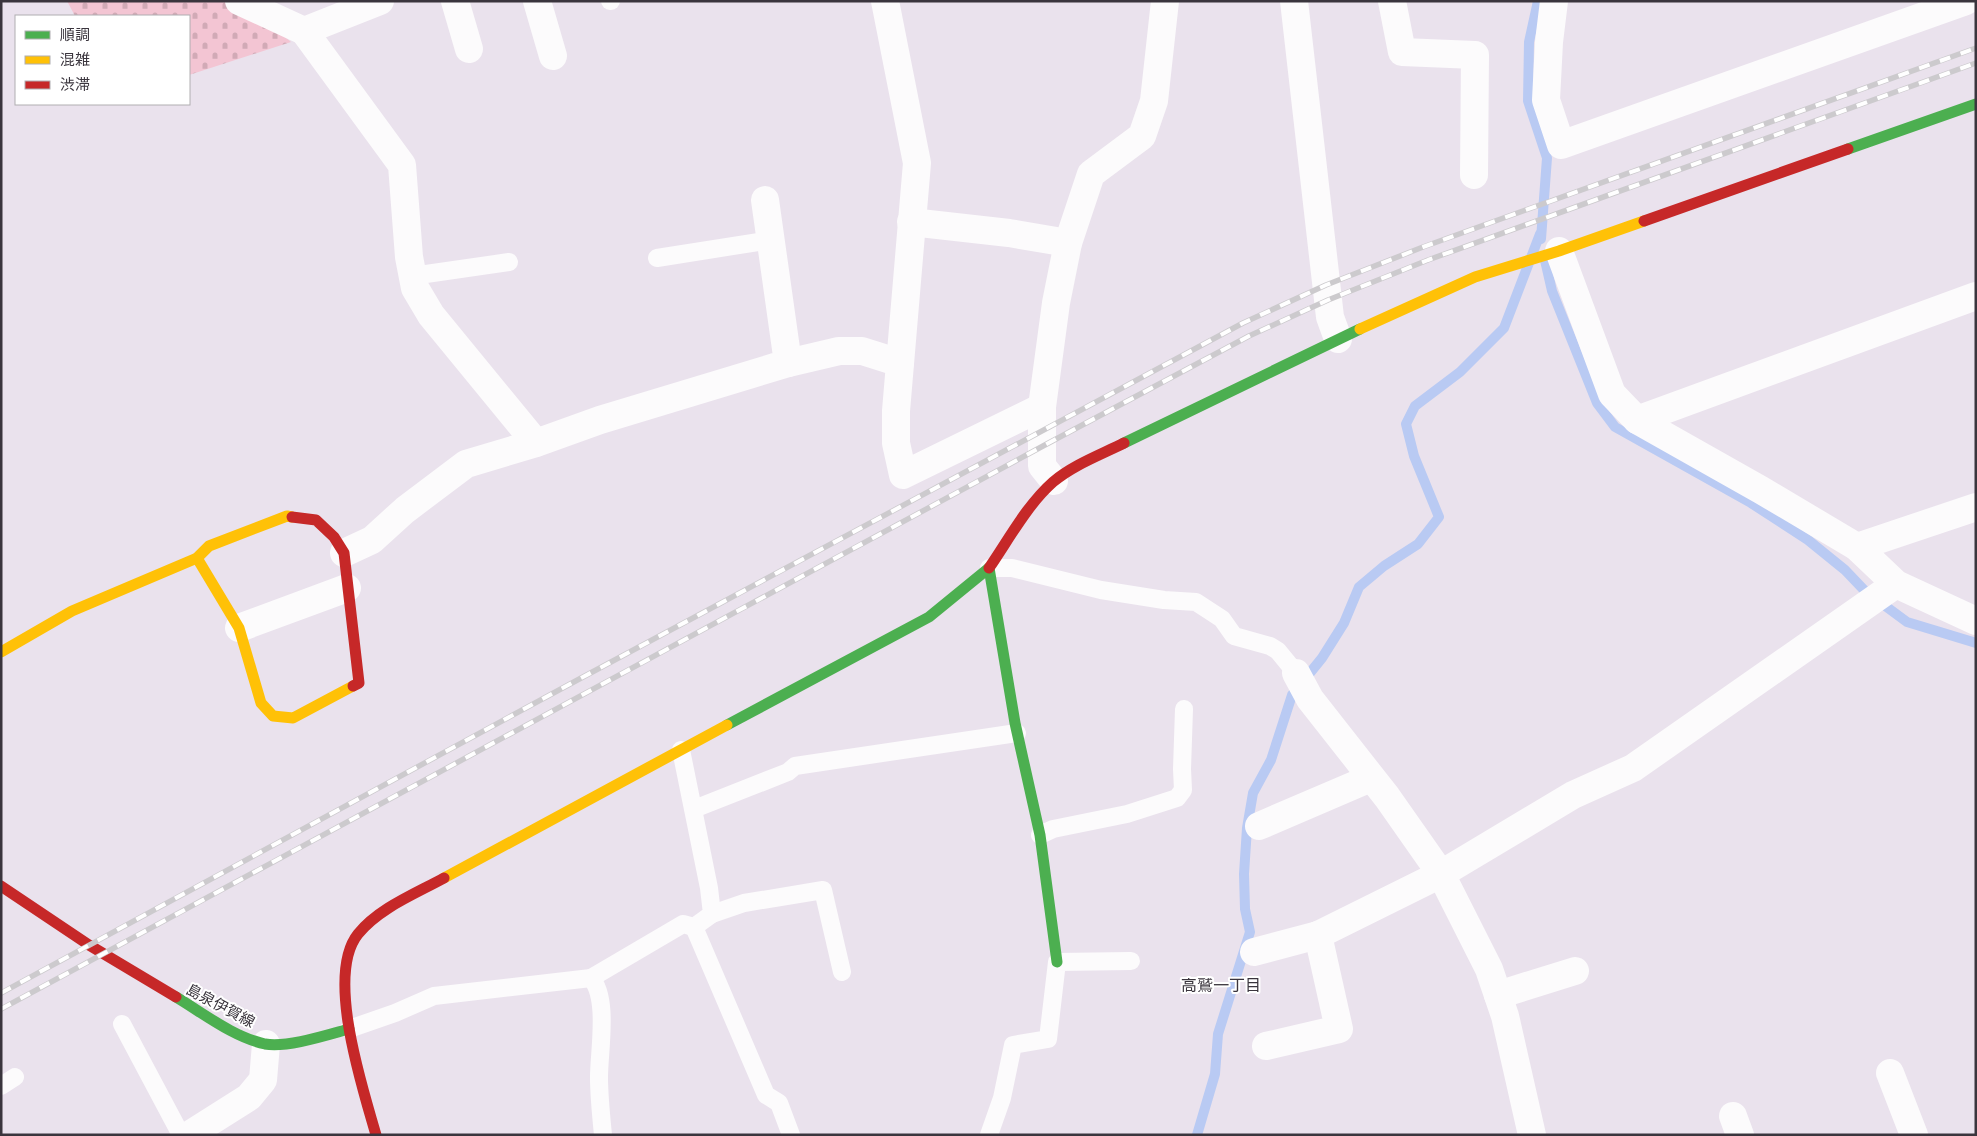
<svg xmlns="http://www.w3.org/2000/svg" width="1977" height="1136" font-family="Lato,'Noto Sans JP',sans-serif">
<defs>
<pattern id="cemetery-stones" width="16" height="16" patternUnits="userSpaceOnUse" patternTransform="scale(1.25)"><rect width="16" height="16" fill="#f3c5d3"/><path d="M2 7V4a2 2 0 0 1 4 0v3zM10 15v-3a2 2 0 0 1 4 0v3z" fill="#d1aab6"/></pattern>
</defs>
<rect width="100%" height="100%" fill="#eae2ed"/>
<!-- cemetery -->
<polygon fill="url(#cemetery-stones)" points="67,1 225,1 228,9 278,31 291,42 189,75 189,16 75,16"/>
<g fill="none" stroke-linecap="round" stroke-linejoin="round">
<!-- stream -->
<g stroke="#b9caf3" stroke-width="10">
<polyline points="1538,1 1529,42 1528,101 1547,158 1541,239"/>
<polyline points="1544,256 1552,291 1597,403 1615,427 1751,503 1808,540 1845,570 1865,591 1907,622 1976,643"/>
<polyline points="1197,1135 1215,1074 1218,1034 1250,932 1245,909 1244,874 1247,828 1253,793 1271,760 1292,695 1322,658 1344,623 1359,587 1384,566 1418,544 1439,517 1414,456 1406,424 1415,406 1460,372 1504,328 1540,234"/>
</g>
<!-- lane -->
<g stroke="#fcfbfc" stroke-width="18">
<polyline points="610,1 611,1"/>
<polyline points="657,258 771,240"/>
<polyline points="412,276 509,262"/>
<polyline points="989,568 1012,568 1101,590 1164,600 1196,602 1222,619 1234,636 1270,646 1278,651 1296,673"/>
<polyline points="681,750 709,888 712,914 694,927 766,1095 779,1103 791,1135"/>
<polyline points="694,809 788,772 795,766 1017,733"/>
<polyline points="1040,835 1053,829 1127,814 1177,798 1183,790 1182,769 1184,709"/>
<polyline points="712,914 744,903 823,890 842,972"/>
<path d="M591,978C609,998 599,1051 599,1077C599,1096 601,1115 603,1135"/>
<polyline points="122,1024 181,1135"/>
<polyline points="349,1029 395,1013 434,996 591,978 683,924 694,927"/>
<polyline points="1,1086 15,1077"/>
<polyline points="989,1135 1002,1098 1013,1045 1048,1039 1057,962 1131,961"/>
</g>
<!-- street -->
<g stroke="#fcfbfc" stroke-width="28">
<polyline points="239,1 304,31 402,165 409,257 415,288 431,315 536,443"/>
<polyline points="455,1 469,49"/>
<polyline points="537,1 553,56"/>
<polyline points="885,1 917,163 896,411 896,443 903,475 1042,407"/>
<polyline points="1294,1 1330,317 1338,339"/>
<polyline points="1392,1 1402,52 1475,55 1474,175"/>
<polyline points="1554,1 1549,42 1546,100 1561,145 1966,1"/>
<polyline points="304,31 380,1"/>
<polyline points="911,222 1009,233 1068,243"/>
<polyline points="1559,251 1612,394 1637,420 1761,490 1857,547 1896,584 1976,621"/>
<polyline points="788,363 839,351 862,351 900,363"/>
<polyline points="1637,420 1976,296"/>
<polyline points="1054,481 1042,466 1042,407 1056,303 1068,243 1091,174 1142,136 1154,101 1165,1"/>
<polyline points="1857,547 1976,507"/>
<polyline points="344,553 372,540 405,510 466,464 536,443 600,420 788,363 765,200"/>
<polyline points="239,628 347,588"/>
<polyline points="1296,673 1310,699 1387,797 1441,874 1489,969 1505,1016 1532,1135"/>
<polyline points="1259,826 1371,778"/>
<polyline points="1254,952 1318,935 1441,874 1573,795 1633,768 1896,584"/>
<polyline points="1498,995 1575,971"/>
<polyline points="1266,1046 1339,1029 1318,935"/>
<polyline points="1890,1073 1914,1135"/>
<polyline points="1733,1116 1740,1135"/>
<polyline points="189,1135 249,1097 263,1080 266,1044"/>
</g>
<!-- fast -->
<g stroke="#4caf50" stroke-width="11">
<polyline points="1848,149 1976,104"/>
<polyline points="1124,443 1360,329"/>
<polyline points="989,568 1015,723 1040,835 1057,962"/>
<polyline points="727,725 929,617 989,568"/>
<path d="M176,997C203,1013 233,1037 265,1044C287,1048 327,1035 349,1029"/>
</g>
<!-- slow -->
<g stroke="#ffc107" stroke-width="11">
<polyline points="1360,329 1475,277 1559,251 1644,221"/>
<polyline points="197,558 239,628 261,703 273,716 293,718 353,686"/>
<polyline points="1,652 72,611 197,558 209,546 287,516 292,517"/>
<polyline points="444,878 727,725"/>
</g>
<!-- jam -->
<g stroke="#c62828" stroke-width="11">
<polyline points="1644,221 1848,149"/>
<polyline points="292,517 316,520 334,537 344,553 359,683 353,686"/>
<path d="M989,568C1009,539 1027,505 1053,482C1073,465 1100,455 1124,443"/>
<polyline points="1,886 89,945 176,997"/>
<path d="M376,1135C363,1089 325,975 358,934C379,908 415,894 444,878"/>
</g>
<!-- rail casing -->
<g stroke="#cccacd" stroke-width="5.5">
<g id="rail">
<polyline points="1,993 583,677 1243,323 1326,285 1423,247 1976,48"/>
<polyline points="1,1009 1043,446 1249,336 1328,300 1428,260 1976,63"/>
</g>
</g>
<!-- rail -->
<use href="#rail" stroke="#fff" stroke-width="4" stroke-dasharray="11" stroke-linecap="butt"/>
</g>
<g text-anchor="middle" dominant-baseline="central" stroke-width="4" stroke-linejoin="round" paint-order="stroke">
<!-- street labels -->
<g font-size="15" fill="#3a353d" stroke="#fff">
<text transform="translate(221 1005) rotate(28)">島泉伊賀線</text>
</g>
<!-- neighbourhood labels -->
<g font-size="16" fill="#3a353d" stroke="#fff">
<text x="1221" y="984">高鷲一丁目</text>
</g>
</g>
<!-- border -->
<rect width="1977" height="1136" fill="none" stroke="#3a353d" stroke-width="5"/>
<!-- legend -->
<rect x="15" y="15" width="175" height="90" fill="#ffffff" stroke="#b0aeb1"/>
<rect x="25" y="31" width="25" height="8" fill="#4caf50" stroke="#b0aeb1"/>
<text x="60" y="40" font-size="15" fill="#3a353d">順調</text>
<rect x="25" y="56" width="25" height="8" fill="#ffc107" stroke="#b0aeb1"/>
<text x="60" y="65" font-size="15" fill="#3a353d">混雑</text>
<rect x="25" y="81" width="25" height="8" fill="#c62828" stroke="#b0aeb1"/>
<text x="60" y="90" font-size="15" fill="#3a353d">渋滞</text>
</svg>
